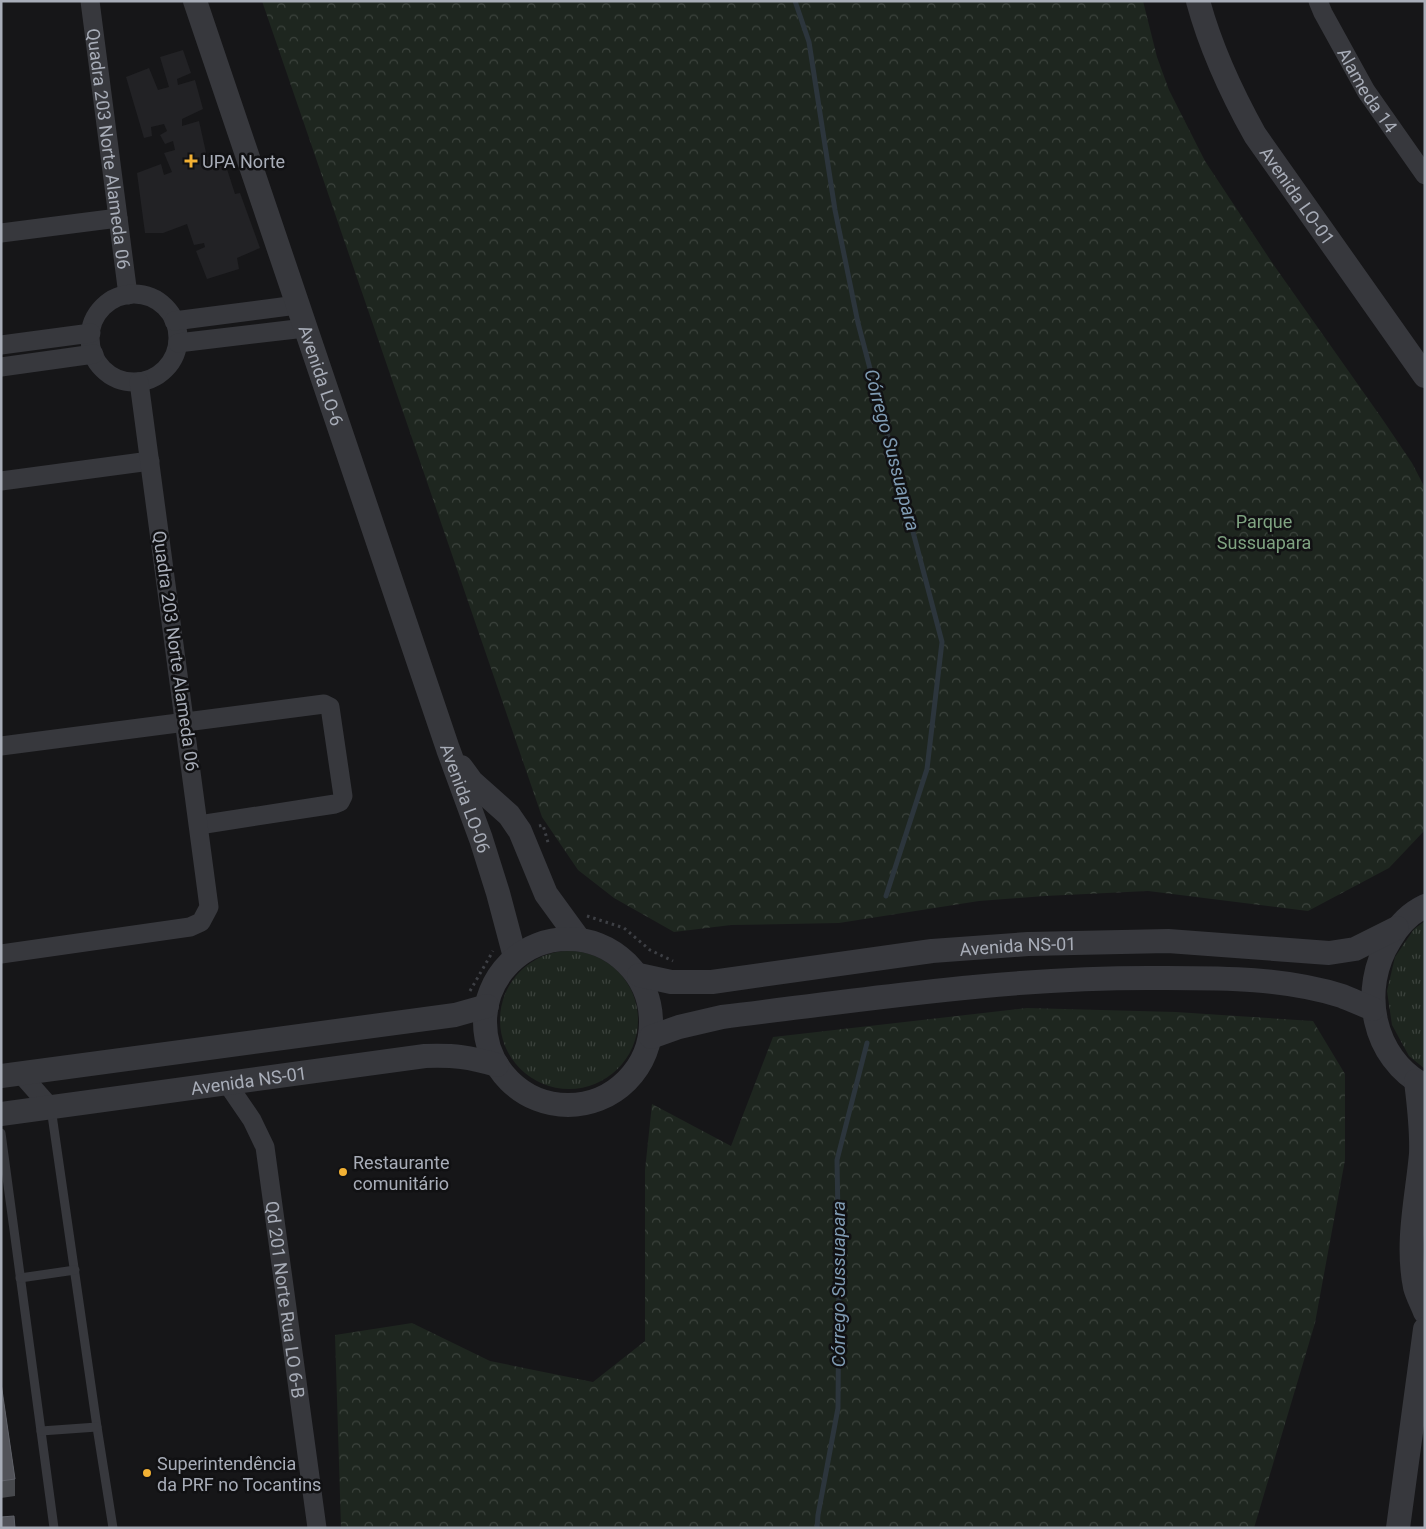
<svg xmlns="http://www.w3.org/2000/svg" width="1426" height="1529" font-family="Roboto,sans-serif">
<defs>
<pattern id="grass-tufts" width="24" height="20" patternUnits="userSpaceOnUse" patternTransform="scale(1.25)"><rect width="24" height="20" fill="#1e261f"/><path d="M3 7l-1-3M5 7V3M7 7l1-3M15 17l-1-3M17 17v-4M19 17l1-3" fill="none" stroke="#3c433d"/></pattern>
<pattern id="forest-crowns" width="20" height="18" patternUnits="userSpaceOnUse" patternTransform="scale(1.25)"><rect width="20" height="18" fill="#1e261f"/><path d="M2 6a3 3 0 1 1 6 0M12 15a3 3 0 1 1 6 0" fill="none" stroke="#3c433d"/></pattern>
</defs>
<rect width="100%" height="100%" fill="#161618"/>
<!-- built -->
<polygon fill="#222225" points="183,50 191,73 177,79 178,85 195,80 203,109 182,119 182,126 199,121 207,157 213,156 216,166 221,166 227,169 235,194 240,193 260,248 237,258 239,269 207,279 196,251 205,247 204,243 194,245 187,224 163,233 145,233 137,173 161,164 164,175 172,172 164,153 175,150 173,141 165,144 160,135 167,131 164,124 151,127 152,136 144,138 126,77 149,68 158,90 169,87 160,57"/>
<!-- grass -->
<g fill="url(#grass-tufts)">
<polygon points="1425,921 1425,1069 1409,1056 1392,1025 1387,991 1395,957 1414,929"/>
<circle cx="569" cy="1020" r="69"/>
</g>
<!-- forest -->
<g fill="url(#forest-crowns)">
<polygon points="262,1 1143,1 1157,57 1169,90 1205,161 1273,264 1383,420 1412,463 1425,488 1425,830 1389,868 1308,911 1148,891 1045,896 979,901 839,923 731,925 674,932 614,898 578,870 542,817"/>
<polygon points="1027,1008 1176,1012 1313,1021 1345,1074 1345,1160 1315,1323 1254,1528 341,1528 335,1335 412,1323 490,1361 593,1382 645,1341 645,1170 652,1104 731,1146 773,1037"/>
</g>
<g fill="none" stroke-linecap="round" stroke-linejoin="round">
<!-- stream -->
<g stroke="#2c353c" stroke-width="5">
<polyline points="795,1 809,42 835,210 858,323 942,642 927,769 886,896"/>
<polyline points="817,1528 818,1515 838,1408 839,1274 837,1160 867,1043"/>
</g>
<!-- path -->
<g stroke="#3d3f44" stroke-width="3" stroke-dasharray="2.5 4" stroke-linecap="butt">
<polyline points="539,826 543,825 549,846"/>
<polyline points="587,916 624,928 650,950 673,961"/>
<polyline points="470,991 493,951"/>
</g>
<!-- service -->
<g stroke="#37383d" stroke-width="9">
<polyline points="51,1108 97,1427 113,1528"/>
<polyline points="1,1133 54,1528"/>
<polyline points="20,1278 75,1270"/>
<polyline points="41,1431 97,1427"/>
</g>
<!-- minor -->
<g stroke="#37383d" stroke-width="19">
<path id="s1" d="M90,1L128,295"/>
<path id="s2" d="M1318,1L1323,13L1366,91L1425,175"/>
<polyline points="1,233 118,218"/>
<circle cx="134" cy="338" r="44"/>
<polyline points="174,321 297,305"/>
<polyline points="178,343 305,328"/>
<polyline points="1,345 91,333"/>
<polyline points="1,367 94,354"/>
<polyline points="1,481 150,461"/>
<polyline points="1,746 324,704 330,707 343,796 340,802 335,804 199,825"/>
<polyline points="1,954 190,927 201,922 209,907 139,382"/>
<polyline points="21,1074 51,1108"/>
<path id="s3" d="M226,1082L252,1120L265,1147L317,1528"/>
</g>
<!-- tertiary -->
<g stroke="#37383d" stroke-width="24">
<path id="s4" d="M195,1L448,749L481,839L498,893L515,957"/>
<path id="s5" d="M1198,1C1211,49 1231,92 1255,135L1425,376"/>
<polyline points="461,767 472,782 509,815 520,831 546,894 578,938"/>
<path d="M1425,906C1410,913 1398,926 1390,940C1359,989 1372,1058 1425,1086"/>
<circle cx="568" cy="1022" r="83"/>
<path id="s6" d="M639,975L671,982H712L932,951L1028,944L1168,941L1329,953L1355,949L1397,928"/>
<path d="M651,1037L679,1027L722,1017C869,999 1017,976 1166,978C1224,978 1285,978 1342,996C1352,1000 1363,1005 1373,1009"/>
<polyline points="1,1076 455,1015 487,1006"/>
<path d="M1416,1081C1419,1106 1422,1129 1421,1154C1417,1198 1406,1242 1415,1287C1417,1295 1422,1304 1425,1312"/>
<path id="s7" d="M1,1114L425,1056C455,1055 469,1057 497,1065"/>
<polyline points="1398,1528 1425,1329"/>
</g>
</g>
<!-- wall -->
<polygon fill="#47494d" points="1,1383 15,1479 15,1496 1,1498"/>
<!-- building -->
<g fill="#525359" stroke="#5f6168">
<polygon points="1,1383 15,1479 1,1481"/>
<polygon points="14,1516 15,1528 1,1528 1,1517"/>
</g>
<!-- markers -->
<g fill="#f2b134" stroke="#111113" stroke-width="2">
<path d="M188.5 153.5h5v5h5v5h-5v5h-5v-5h-5v-5h5z"/>
<circle cx="343" cy="1172" r="5"/>
<circle cx="147" cy="1473" r="5"/>
</g>
<g text-anchor="middle" dominant-baseline="central" stroke-width="5" stroke-linejoin="round" paint-order="stroke">
<!-- street labels -->
<g font-size="18" fill="#a8adb8" stroke="#111113">
<text stroke="none"><textPath href="#s2" startOffset="102">Alameda 14</textPath></text>
<text stroke="none"><textPath href="#s1" startOffset="149">Quadra 203 Norte Alameda 06</textPath></text>
<text stroke="none"><textPath href="#s5" startOffset="220">Avenida LO-01</textPath></text>
<text stroke="none"><textPath href="#s4" startOffset="395">Avenida LO-6</textPath></text>
<text transform="translate(176 651) rotate(82)">Quadra 203 Norte Alameda 06</text>
<text stroke="none"><textPath href="#s4" startOffset="842">Avenida LO-06</textPath></text>
<text stroke="none"><textPath href="#s6" startOffset="382">Avenida NS-01</textPath></text>
<text stroke="none"><textPath href="#s7" startOffset="250">Avenida NS-01</textPath></text>
<text stroke="none"><textPath href="#s3" startOffset="230">Qd 201 Norte Rua LO 6-B</textPath></text>
</g>
<!-- poi labels -->
<g font-size="18" fill="#a8adb8" stroke="#111113" text-anchor="start">
<text x="202" y="161">UPA Norte</text>
<text x="353" y="1162">Restaurante<tspan x="353" dy="21">comunitário</tspan></text>
<text x="157" y="1463">Superintendência<tspan x="157" dy="21">da PRF no Tocantins</tspan></text>
</g>
<!-- park labels -->
<g font-size="18" fill="#7fa381" stroke="#111113">
<text x="1264" y="521">Parque<tspan x="1264" dy="21">Sussuapara</tspan></text>
</g>
<!-- water labels -->
<g font-size="19" font-style="italic" fill="#7f9bb3" stroke="#111113">
<text transform="translate(892 450) rotate(75)">Córrego Sussuapara</text>
<text transform="translate(838 1284) rotate(-90)">Córrego Sussuapara</text>
</g>
</g>
<!-- border -->
<rect width="1426" height="1529" fill="none" stroke="#a8adb8" stroke-width="5"/>
</svg>
